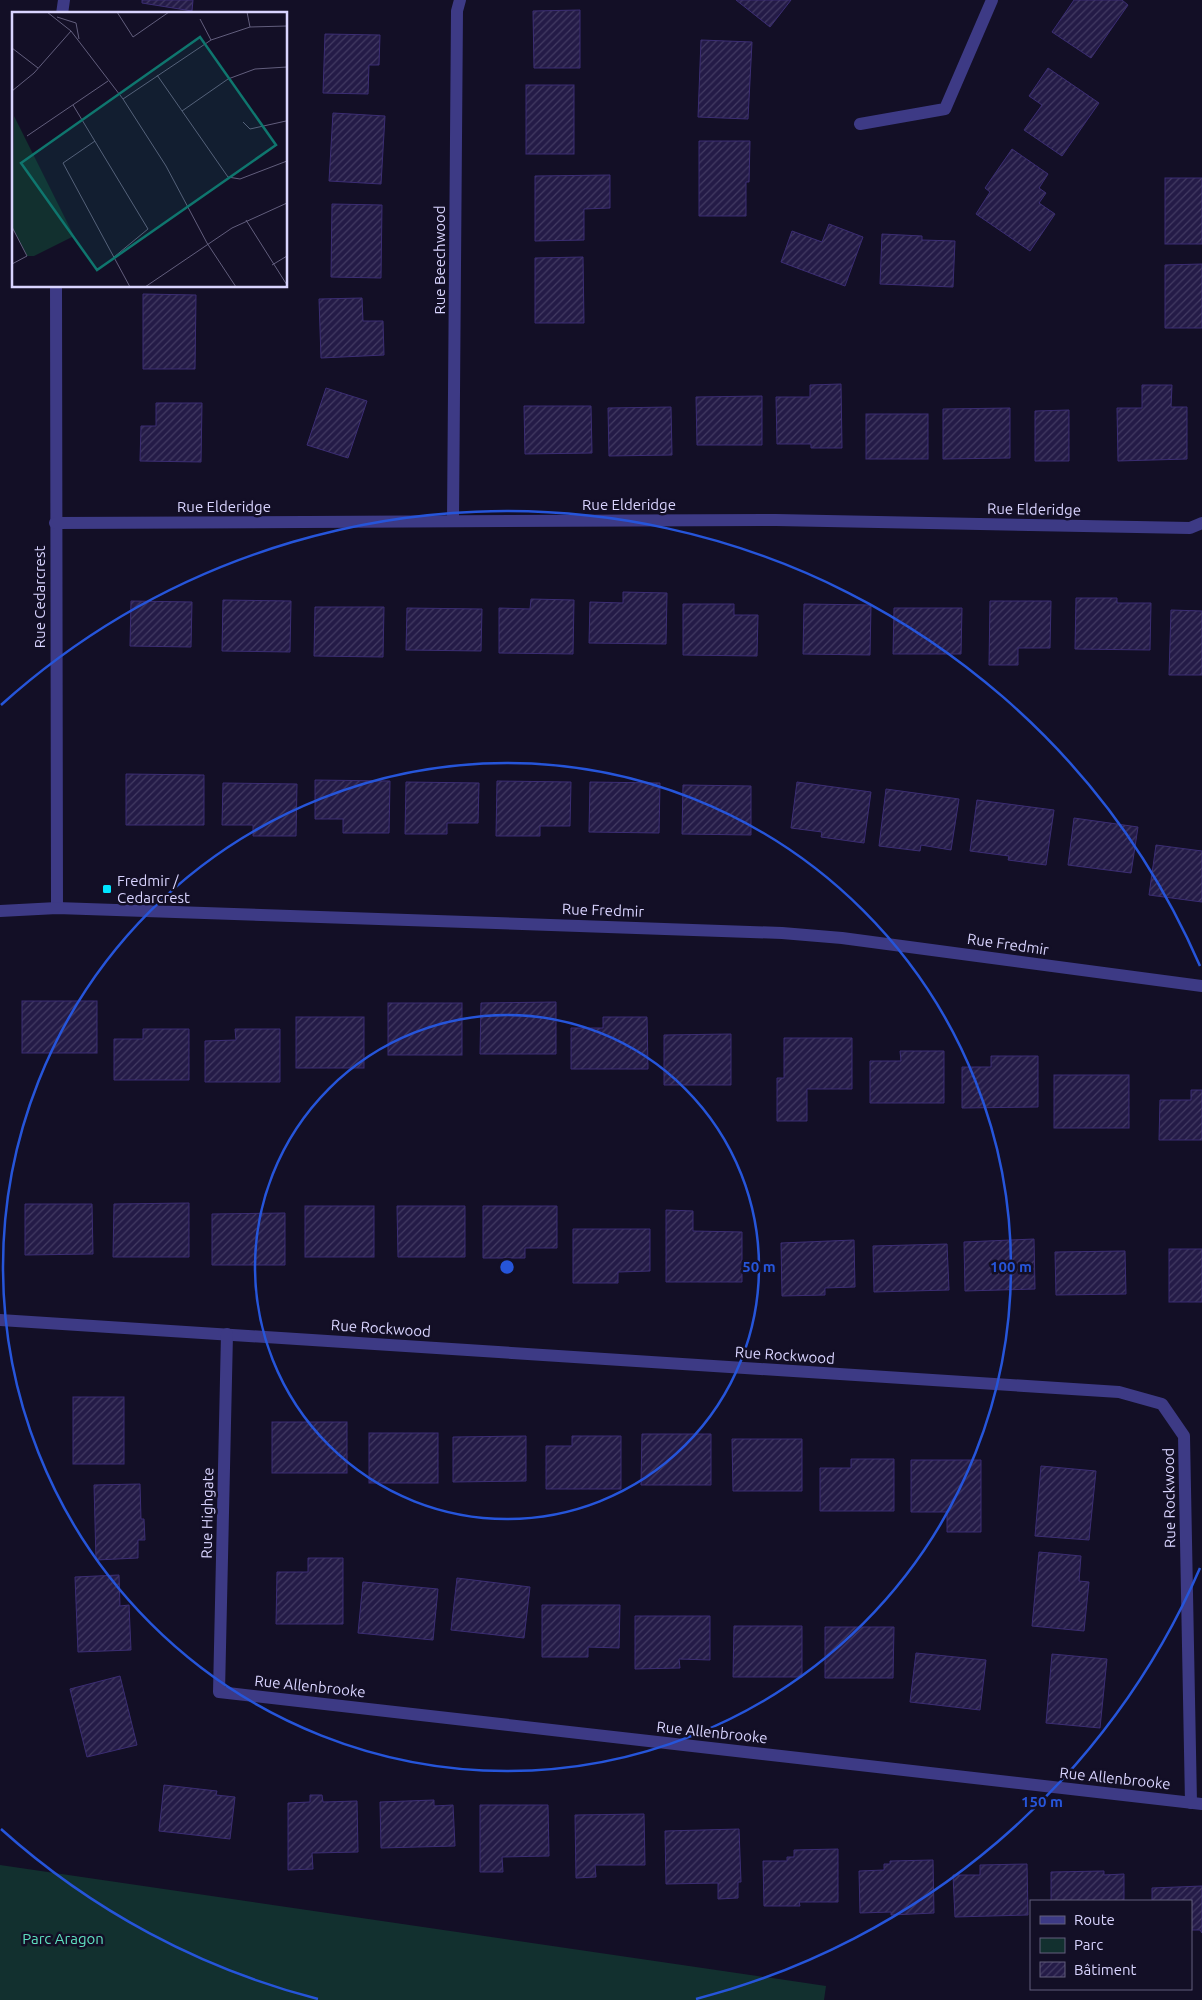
<svg xmlns="http://www.w3.org/2000/svg" width="1202" height="2000" font-family="Ubuntu,sans-serif">
<defs>
<pattern id="building-hatch" width="6" height="6" patternUnits="userSpaceOnUse" patternTransform="scale(1.25)"><rect width="6" height="6" fill="#241b47"/><path d="M-1 1l2-2M0 6l6-6M5 7l2-2" fill="none" stroke="#433b63"/></pattern>
</defs>
<rect width="100%" height="100%" fill="#130f26"/>
<!-- park -->
<polygon fill="#12302f" points="0,1865 826,1986 824,2000 0,2000"/>
<!-- building -->
<g fill="url(#building-hatch)" stroke="#3b2d73">
<polygon points="142,0 193,0 192,11 142,3"/>
<polygon points="736,0 791,0 770,27"/>
<polygon points="1074,0 1122,0 1128,5 1091,58 1052,32"/>
<polygon points="580,10 580,68 534,68 533,11"/>
<polygon points="325,34 380,35 379,65 369,65 368,94 323,93"/>
<polygon points="701,40 752,42 748,119 698,117"/>
<polygon points="1048,68 1099,103 1062,156 1024,130 1042,105 1029,96"/>
<rect x="526" y="85" width="48" height="69"/>
<polygon points="333,113 385,116 381,184 329,181"/>
<polygon points="699,141 750,141 749,182 746,182 746,216 699,216"/>
<polygon points="1012,149 1048,174 1039,188 1046,193 1039,203 1055,214 1030,251 976,214 990,192 985,188"/>
<polygon points="610,175 610,208 584,209 584,240 535,241 535,176"/>
<rect x="1165" y="178" width="37" height="66"/>
<polygon points="332,204 382,205 381,278 331,277"/>
<polygon points="829,224 863,237 845,286 781,262 792,231 822,242"/>
<polygon points="882,234 922,236 922,240 955,241 953,287 880,284"/>
<polygon points="583,257 584,323 535,323 535,258"/>
<polygon points="1202,264 1202,328 1165,328 1165,265"/>
<polygon points="143,294 196,295 195,369 143,369"/>
<polygon points="362,298 363,321 383,321 384,355 321,358 319,299"/>
<polygon points="841,384 842,448 811,448 811,444 777,444 776,397 810,397 810,385"/>
<polygon points="1142,385 1172,385 1171,407 1187,407 1187,459 1118,461 1117,408 1142,408"/>
<polygon points="326,388 367,401 348,458 307,445"/>
<polygon points="762,396 762,445 697,445 696,397"/>
<polygon points="156,403 202,403 201,462 140,461 141,426 156,426"/>
<polygon points="524,406 591,406 592,453 525,454"/>
<polygon points="671,407 672,455 609,456 608,408"/>
<polygon points="1010,408 1010,458 943,459 943,409"/>
<polygon points="1069,410 1069,461 1035,461 1035,411"/>
<rect x="866" y="414" width="62" height="45"/>
<polygon points="623,592 667,593 666,644 589,643 590,602 623,603"/>
<polygon points="1076,598 1117,598 1117,603 1151,603 1150,650 1075,649"/>
<polygon points="531,599 574,600 573,654 499,653 499,608 530,609"/>
<polygon points="223,600 291,601 290,652 222,651"/>
<polygon points="131,601 192,602 191,647 130,646"/>
<polygon points="990,601 1051,601 1050,648 1018,648 1018,665 989,665"/>
<polygon points="683,604 734,604 734,615 758,615 757,656 683,655"/>
<polygon points="804,604 871,605 870,655 803,654"/>
<polygon points="315,607 384,607 383,657 314,656"/>
<polygon points="407,608 482,609 481,651 406,650"/>
<polygon points="894,608 962,608 961,654 893,654"/>
<polygon points="1171,610 1202,611 1202,675 1169,675"/>
<polygon points="126,774 204,775 204,825 126,825"/>
<polygon points="315,780 390,781 389,833 343,833 343,819 315,819"/>
<polygon points="497,781 571,782 570,826 540,826 540,836 496,836"/>
<polygon points="406,782 479,783 478,823 447,823 447,834 405,834"/>
<polygon points="590,782 660,783 659,833 589,832"/>
<polygon points="797,782 871,792 864,843 821,837 822,832 791,828"/>
<polygon points="223,783 297,784 296,836 253,836 253,825 222,825"/>
<polygon points="683,785 751,786 751,835 682,834"/>
<polygon points="886,789 959,799 951,850 921,845 920,851 879,846"/>
<polygon points="977,800 1054,810 1046,865 1008,860 1009,856 970,851"/>
<polygon points="1074,818 1138,827 1131,873 1068,865"/>
<polygon points="1156,845 1202,851 1202,902 1149,895"/>
<rect x="22" y="1001" width="75" height="52"/>
<polygon points="556,1002 556,1054 480,1054 481,1003"/>
<rect x="388" y="1003" width="74" height="52"/>
<rect x="296" y="1017" width="68" height="51"/>
<polygon points="603,1017 647,1017 648,1069 571,1069 571,1028 603,1028"/>
<polygon points="143,1029 189,1029 189,1080 114,1080 114,1039 143,1039"/>
<polygon points="235,1029 280,1029 280,1082 205,1082 205,1041 236,1040"/>
<polygon points="731,1034 731,1085 664,1085 664,1035"/>
<polygon points="784,1038 852,1038 852,1089 807,1089 807,1121 777,1121 777,1078 784,1078"/>
<polygon points="900,1051 944,1051 944,1103 870,1103 870,1061 901,1061"/>
<polygon points="991,1056 1038,1056 1038,1107 962,1108 962,1067 991,1067"/>
<rect x="1054" y="1075" width="75" height="53"/>
<polygon points="1191,1090 1202,1090 1202,1140 1159,1140 1160,1100 1191,1100"/>
<polygon points="189,1203 189,1257 113,1257 114,1204"/>
<polygon points="25,1204 92,1204 93,1254 25,1255"/>
<rect x="305" y="1206" width="69" height="51"/>
<polygon points="397,1206 465,1206 465,1257 398,1257"/>
<polygon points="483,1206 557,1206 557,1248 525,1248 525,1258 483,1258"/>
<polygon points="666,1210 693,1211 693,1231 742,1232 742,1282 666,1282"/>
<polygon points="285,1213 285,1265 212,1265 212,1214"/>
<polygon points="573,1229 650,1229 650,1271 618,1272 618,1283 573,1283"/>
<polygon points="1034,1239 1035,1289 965,1291 964,1242"/>
<polygon points="854,1240 855,1287 825,1288 825,1295 782,1296 781,1243"/>
<polygon points="947,1244 949,1290 874,1292 873,1246"/>
<rect x="1169" y="1249" width="33" height="53"/>
<polygon points="1125,1251 1126,1294 1056,1295 1055,1252"/>
<rect x="73" y="1397" width="51" height="67"/>
<rect x="272" y="1422" width="75" height="51"/>
<rect x="369" y="1433" width="69" height="50"/>
<polygon points="642,1434 711,1434 711,1485 641,1485"/>
<polygon points="526,1436 526,1481 453,1482 453,1437"/>
<polygon points="572,1436 621,1436 621,1489 546,1489 546,1446 572,1446"/>
<polygon points="732,1439 802,1439 802,1491 733,1491"/>
<polygon points="851,1459 894,1459 894,1511 820,1511 820,1468 851,1468"/>
<polygon points="911,1460 981,1460 981,1532 947,1532 947,1512 911,1512"/>
<polygon points="1041,1466 1096,1471 1089,1540 1035,1536"/>
<polygon points="140,1484 141,1519 144,1519 145,1540 138,1540 138,1558 96,1560 94,1485"/>
<polygon points="1039,1552 1081,1556 1079,1581 1089,1582 1084,1631 1032,1626"/>
<polygon points="308,1558 343,1558 343,1624 276,1624 277,1572 308,1572"/>
<polygon points="119,1575 120,1606 129,1605 131,1650 78,1652 75,1577"/>
<polygon points="457,1578 530,1587 524,1638 451,1630"/>
<polygon points="363,1582 438,1589 433,1640 358,1633"/>
<polygon points="542,1605 620,1605 619,1648 588,1647 588,1657 542,1657"/>
<polygon points="635,1616 710,1616 710,1660 679,1659 680,1668 635,1669"/>
<polygon points="734,1626 802,1626 802,1677 733,1677"/>
<polygon points="825,1627 894,1627 893,1678 825,1678"/>
<polygon points="916,1653 986,1660 980,1710 910,1702"/>
<polygon points="1052,1654 1107,1659 1100,1728 1046,1723"/>
<polygon points="120,1676 137,1745 87,1757 70,1689"/>
<polygon points="164,1785 217,1791 216,1795 235,1797 230,1839 159,1831"/>
<polygon points="310,1795 322,1795 323,1802 357,1801 358,1852 312,1853 313,1869 288,1870 288,1803 310,1802"/>
<polygon points="434,1800 434,1806 453,1805 455,1846 381,1848 380,1802"/>
<polygon points="480,1805 548,1805 549,1856 502,1857 503,1872 480,1872"/>
<polygon points="644,1814 645,1865 595,1865 596,1877 576,1878 575,1815"/>
<polygon points="739,1829 741,1882 738,1882 738,1898 718,1899 718,1883 666,1884 665,1831"/>
<polygon points="838,1849 838,1902 799,1902 800,1906 764,1906 763,1861 787,1861 787,1857 794,1857 794,1850"/>
<polygon points="933,1860 934,1913 891,1915 891,1912 860,1913 859,1871 884,1870 884,1864 890,1864 890,1861"/>
<polygon points="1027,1864 1028,1915 955,1917 953,1875 980,1875 980,1865"/>
<polygon points="1104,1871 1104,1875 1124,1874 1124,1901 1051,1901 1051,1872"/>
<polygon points="1202,1886 1202,1933 1200,1930 1191,1930 1191,1901 1152,1901 1152,1888"/>
</g>
<g fill="none" stroke-linecap="round" stroke-linejoin="round">
<!-- minor -->
<g stroke="#3d3a85" stroke-width="12">
<polyline points="62,14 64,0"/>
<polyline points="860,124 945,109 992,0"/>
<polyline points="56,286 57,908"/>
<polyline points="453,520 457,11 460,0"/>
<polyline points="55,523 776,520 1190,528 1202,523"/>
<polyline points="0,1320 1119,1392 1162,1404 1184,1436 1191,1803"/>
<polyline points="227,1334 219,1692 1202,1804"/>
</g>
<!-- tertiary -->
<polyline stroke="#3d3a85" stroke-width="12" points="0,911 57,908 782,933 842,938 1202,986"/>
</g>
<!-- distance rings -->
<g fill="none" stroke="#2655da" stroke-width="2.5">
<circle cx="507" cy="1267" r="252"/>
<circle cx="507" cy="1267" r="504"/>
<path d="M1200 1568A756 756 0 0 1 696 1999M318 1999A756 756 0 0 1 1 1829M1 705A756 756 0 0 1 1200 966"/>
</g>
<!-- markers -->
<rect fill="#00e5ff" stroke="#130f26" stroke-width="2" x="102" y="884" width="10" height="10" rx="2.5"/>
<g text-anchor="middle" dominant-baseline="central" stroke-width="5" stroke-linejoin="round" paint-order="stroke">
<!-- street labels -->
<g font-size="15" fill="#d9d4ff" stroke="#130f26">
<text transform="translate(439 260) rotate(-90)">Rue Beechwood</text>
<text x="629" y="504">Rue Elderidge</text>
<text x="224" y="506">Rue Elderidge</text>
<text transform="translate(1034 509) rotate(1)">Rue Elderidge</text>
<text transform="translate(39 597) rotate(-90)">Rue Cedarcrest</text>
<text transform="translate(603 910) rotate(2)">Rue Fredmir</text>
<text transform="translate(1008 944) rotate(8)">Rue Fredmir</text>
<text transform="translate(381 1328) rotate(4)">Rue Rockwood</text>
<text transform="translate(785 1355) rotate(4)">Rue Rockwood</text>
<text transform="translate(1169 1498) rotate(-91)">Rue Rockwood</text>
<text transform="translate(207 1513) rotate(-89)">Rue Highgate</text>
<text transform="translate(310 1686) rotate(6)">Rue Allenbrooke</text>
<text transform="translate(712 1732) rotate(6)">Rue Allenbrooke</text>
<text transform="translate(1115 1778) rotate(6)">Rue Allenbrooke</text>
</g>
<!-- poi labels -->
<g font-size="15" fill="#d9d4ff" stroke="#130f26" text-anchor="start">
<text x="117" y="880">Fredmir /<tspan x="117" dy="17">Cedarcrest</tspan></text>
</g>
<!-- park labels -->
<g font-size="15" fill="#5fe0c0" stroke="#130f26">
<text x="63" y="1938">Parc Aragon</text>
</g>
</g>
<!-- overview -->
<g transform="translate(12 12)">
<rect width="275" height="275" fill="#130f26"/>
<path d="M2,104L62,224L22,244H15L0,215Z" fill="#12302f"/>
<path fill="none" stroke="#625e7d" stroke-width="1" d="M35,0L59,19L111,87L154,154L195,231L224,275M105,0L121,25L157,0M235,0L238,15M45,5L64,11L67,27M188,7L199,28M0,36L26,56M145,63L216,165L228,167L275,149M275,70V141M0,79L22,61L59,19M111,87L199,28L238,15L275,14M61,93L136,217L102,245M170,99L216,67L243,57L275,55M231,110L238,117L274,109M15,124L96,69M83,129L51,151L118,275M234,208L275,273M0,215L15,244L0,252M260,253L275,244M133,275L220,216L275,191"/>
<path fill="#0f766e" fill-opacity="0.15" stroke="#0f766e" stroke-width="2.5" d="M188,25L264,133L85,258L9,151Z"/>
<rect width="275" height="275" fill="none" stroke="#d9d4ff" stroke-width="2.5"/>
</g>
<circle cx="507" cy="1267" r="8" fill="#2655da" stroke="#130f26" stroke-width="2.5"/>
<g font-size="15" text-anchor="middle" font-weight="bold" fill="#2655da" stroke="#130f26" stroke-width="5" stroke-linejoin="round" paint-order="stroke">
<text x="759" y="1272">50 m</text>
<text x="1011" y="1272">100 m</text>
<text x="1042" y="1807">150 m</text>
</g>
<!-- legend -->
<rect x="1030" y="1900" width="162" height="90" fill="#130f26" stroke="#625e7d"/>
<rect x="1040" y="1916" width="25" height="8" fill="#3d3a85" stroke="#625e7d"/>
<text x="1074" y="1925" font-size="15" fill="#d9d4ff">Route</text>
<rect x="1040" y="1938" width="25" height="15" fill="#12302f" stroke="#625e7d"/>
<text x="1074" y="1950" font-size="15" fill="#d9d4ff">Parc</text>
<rect x="1040" y="1962" width="25" height="15" fill="url(#building-hatch)" stroke="#625e7d"/>
<text x="1074" y="1975" font-size="15" fill="#d9d4ff">Bâtiment</text>
</svg>
